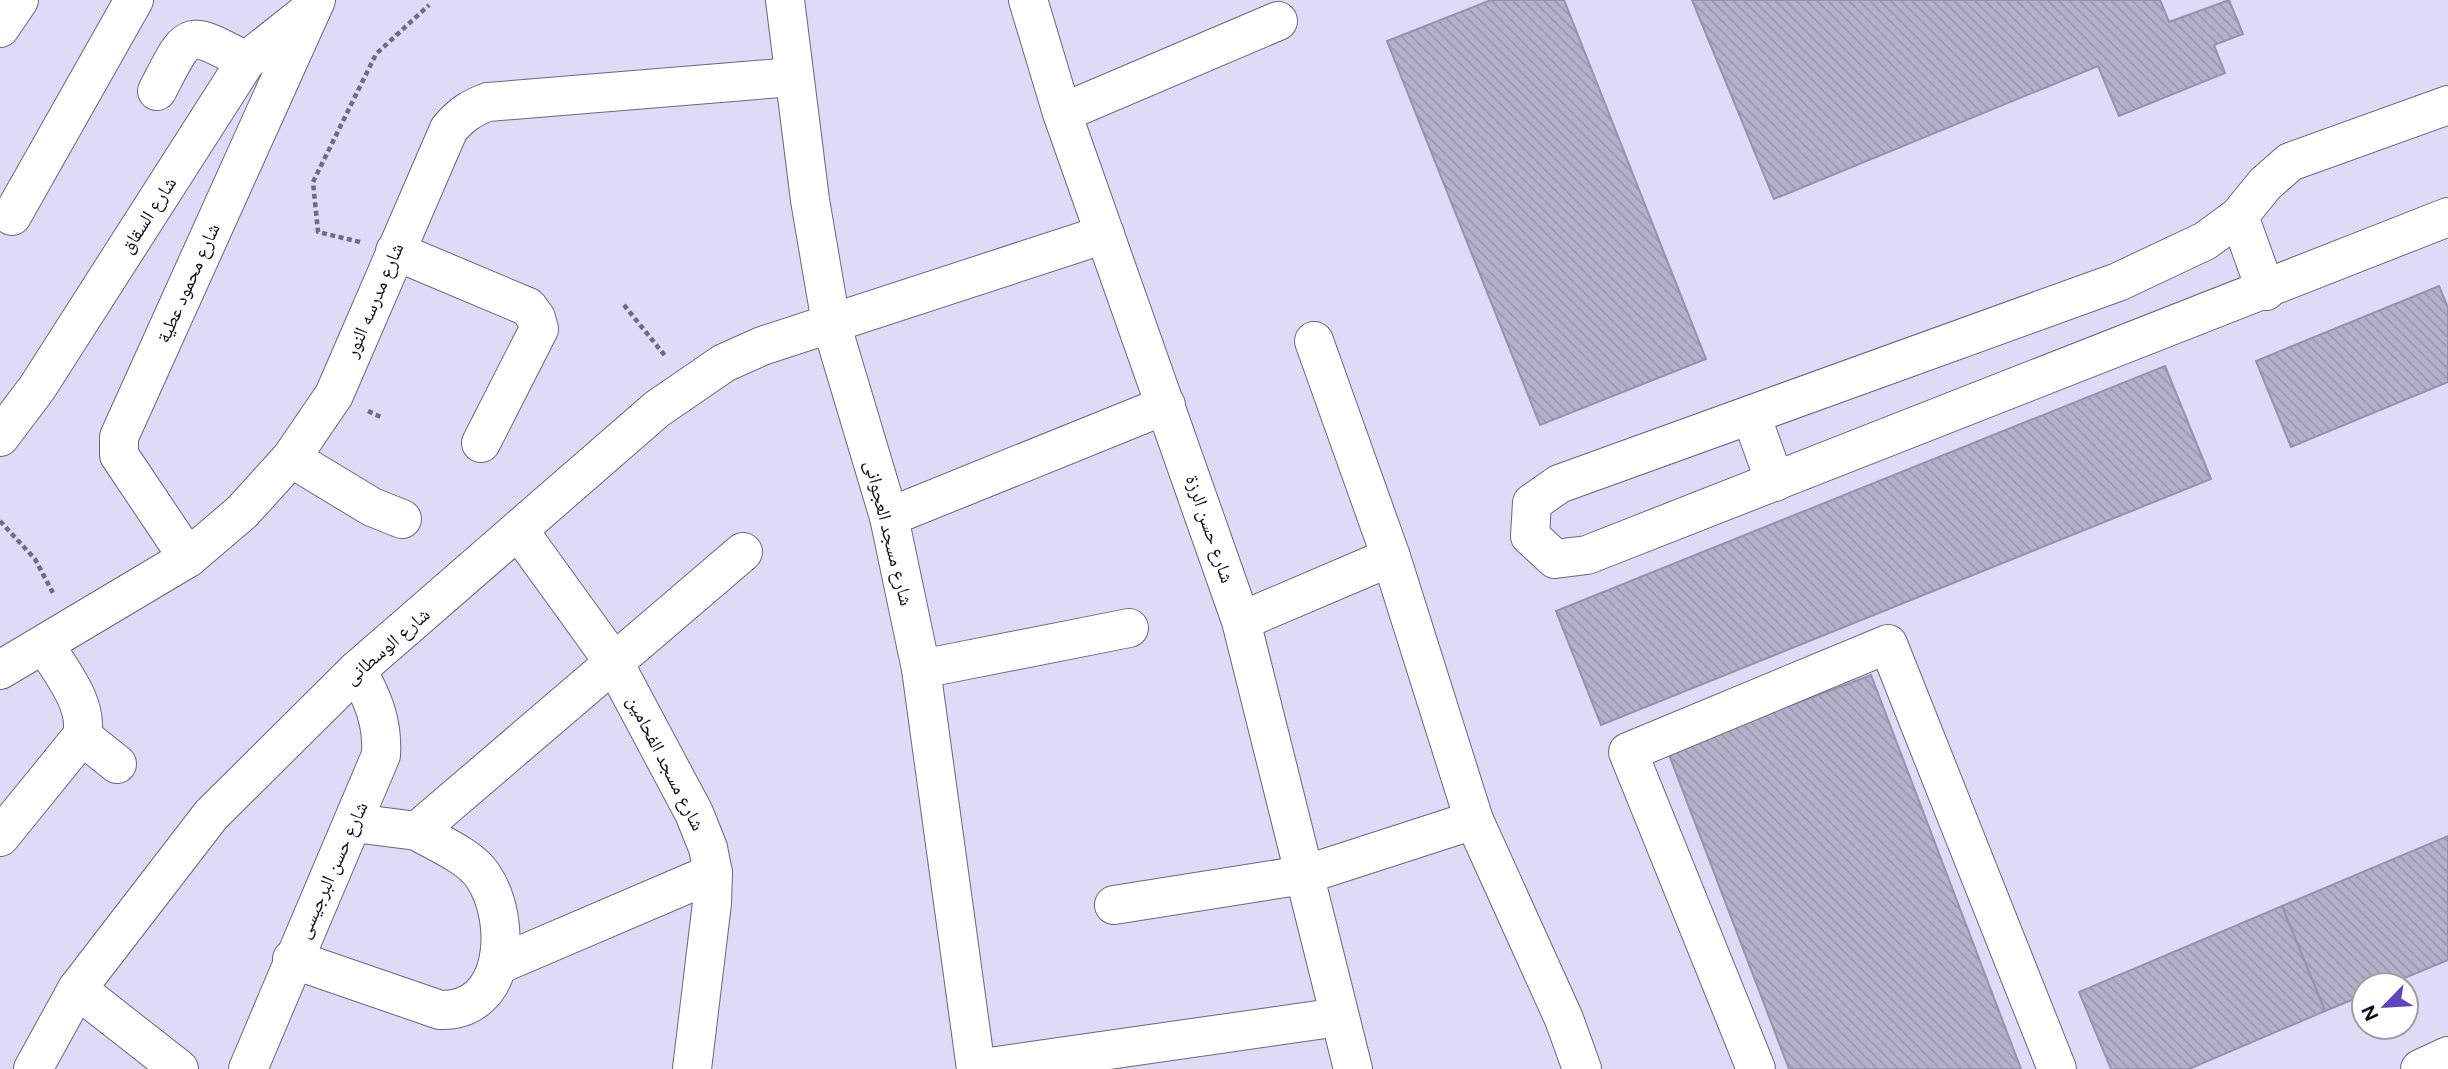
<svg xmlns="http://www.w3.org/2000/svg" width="2448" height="1069" font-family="Figtree,'Noto Naskh Arabic',sans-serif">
<defs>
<pattern id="building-back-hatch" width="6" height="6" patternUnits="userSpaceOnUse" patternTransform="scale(1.75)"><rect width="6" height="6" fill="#b3b1ca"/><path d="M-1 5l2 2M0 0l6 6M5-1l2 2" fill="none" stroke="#9997ad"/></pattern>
</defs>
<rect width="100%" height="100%" fill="#dddbf5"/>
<!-- building -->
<g fill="url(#building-back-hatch)" stroke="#9593ab" stroke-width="2">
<polygon points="1491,0 1564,0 1706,359 1540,425 1387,41"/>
<polygon points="1692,0 2160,0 2169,22 2229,0 2243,34 2214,45 2225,73 2119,116 2098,66 1774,199"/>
<polygon points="2439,286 2448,308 2448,382 2291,447 2256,361"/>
<polygon points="2165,366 2211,479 1601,725 1556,611"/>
<polygon points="1871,675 2021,1069 1789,1069 1668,752"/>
<polygon points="2448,836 2448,960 2388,985 2364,985 2364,995 2325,1011 2282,906"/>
<polygon points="2282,906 2325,1011 2189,1069 2111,1069 2079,992"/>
</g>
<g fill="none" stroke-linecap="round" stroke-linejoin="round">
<!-- minor casing -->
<g stroke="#69677e" stroke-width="40">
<g id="minor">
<polyline points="785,0 810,200 831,323 889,517 921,669 976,1069"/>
<polyline points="1028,0 1062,113 1241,621 1353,1069"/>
<polyline points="0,28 19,0"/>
<path d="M157,91C189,30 184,28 246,61"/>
<polyline points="2448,105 2290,162 2265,184 2239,216 2205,241 2118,282 1559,484 1532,503 1530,536 1555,559 1587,555 2448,217"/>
<polyline points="1062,113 1278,21"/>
<polyline points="12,216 134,0"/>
<polyline points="2239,216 2266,291"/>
<polyline points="395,251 528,307 536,318 539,329 481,443"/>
<polyline points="1314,341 1391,557 1474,820 1564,1019 1582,1069"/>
<polyline points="1751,415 1775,482"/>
<polyline points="0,437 37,388 246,61 309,11"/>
<polyline points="291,458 372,507 402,519"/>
<polyline points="889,517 1166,405"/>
<polyline points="519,531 613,661 694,813 708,848 713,873 712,903 692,1069"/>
<polyline points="188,558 119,455 119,437 316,0"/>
<polyline points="1241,621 1391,557"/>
<polyline points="921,669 1129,628"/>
<path d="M0,670L188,558L242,512L291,458L334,395L449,129C461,115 471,108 488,102L793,77"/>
<polyline points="82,736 117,764"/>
<polyline points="354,823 417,831 743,552"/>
<path d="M0,837L82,736C89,704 61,672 45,645"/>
<polyline points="1114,905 1304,875 1474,820"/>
<path d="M292,959L440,1010C508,1012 513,921 483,876C470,856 437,843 417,831"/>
<polyline points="498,965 713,873"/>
<polyline points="77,989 179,1069"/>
<polyline points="33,1069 77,989 211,815 357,670 657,409 724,363 762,346 1105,234"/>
<path d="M248,1069L381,755C383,722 373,699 357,670"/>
<polyline points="976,1069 1339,1017"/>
<polyline points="1756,1069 1628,752 1888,644 2057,1069"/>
<polyline points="2420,1069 2448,1056"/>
</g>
</g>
<!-- path -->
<g stroke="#6e6d7d" stroke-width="4.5" stroke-dasharray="5 3.5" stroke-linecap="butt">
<polyline points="360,242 318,232 313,182 376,54 429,5"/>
<polyline points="624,305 666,357"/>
<polyline points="368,411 383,418"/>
<polyline points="0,521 35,559 53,593"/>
</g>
<!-- minor -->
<use href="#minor" stroke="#fff" stroke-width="38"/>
</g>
<g text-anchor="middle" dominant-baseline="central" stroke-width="5" stroke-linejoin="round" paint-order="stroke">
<!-- street labels -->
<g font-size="19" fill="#0f0e17" stroke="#fff">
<text transform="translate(148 215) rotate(-57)">شارع السقاق</text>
<text transform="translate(188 283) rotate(-66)">شارع محمود عطية</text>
<text transform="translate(374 300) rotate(-67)">شارع مدرسه النور</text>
<text transform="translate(1210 529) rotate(71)">شارع حسن الرزة</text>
<text transform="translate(889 533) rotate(76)">شارع مسجد العجوانى</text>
<text transform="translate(387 646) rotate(-41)">شارع الوسطانى</text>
<text transform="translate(666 763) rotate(63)">شارع مسجد الفحامين</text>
<text transform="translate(332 870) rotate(-66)">شارع حسن البرجيسى</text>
</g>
</g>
<!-- north arrow -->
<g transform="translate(2385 1006) rotate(245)"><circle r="33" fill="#ffffff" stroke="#9f9fa2" stroke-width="2"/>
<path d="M0-5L12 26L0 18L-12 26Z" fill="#6145bd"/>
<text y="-10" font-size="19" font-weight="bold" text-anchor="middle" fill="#0f0e17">N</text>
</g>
</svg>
